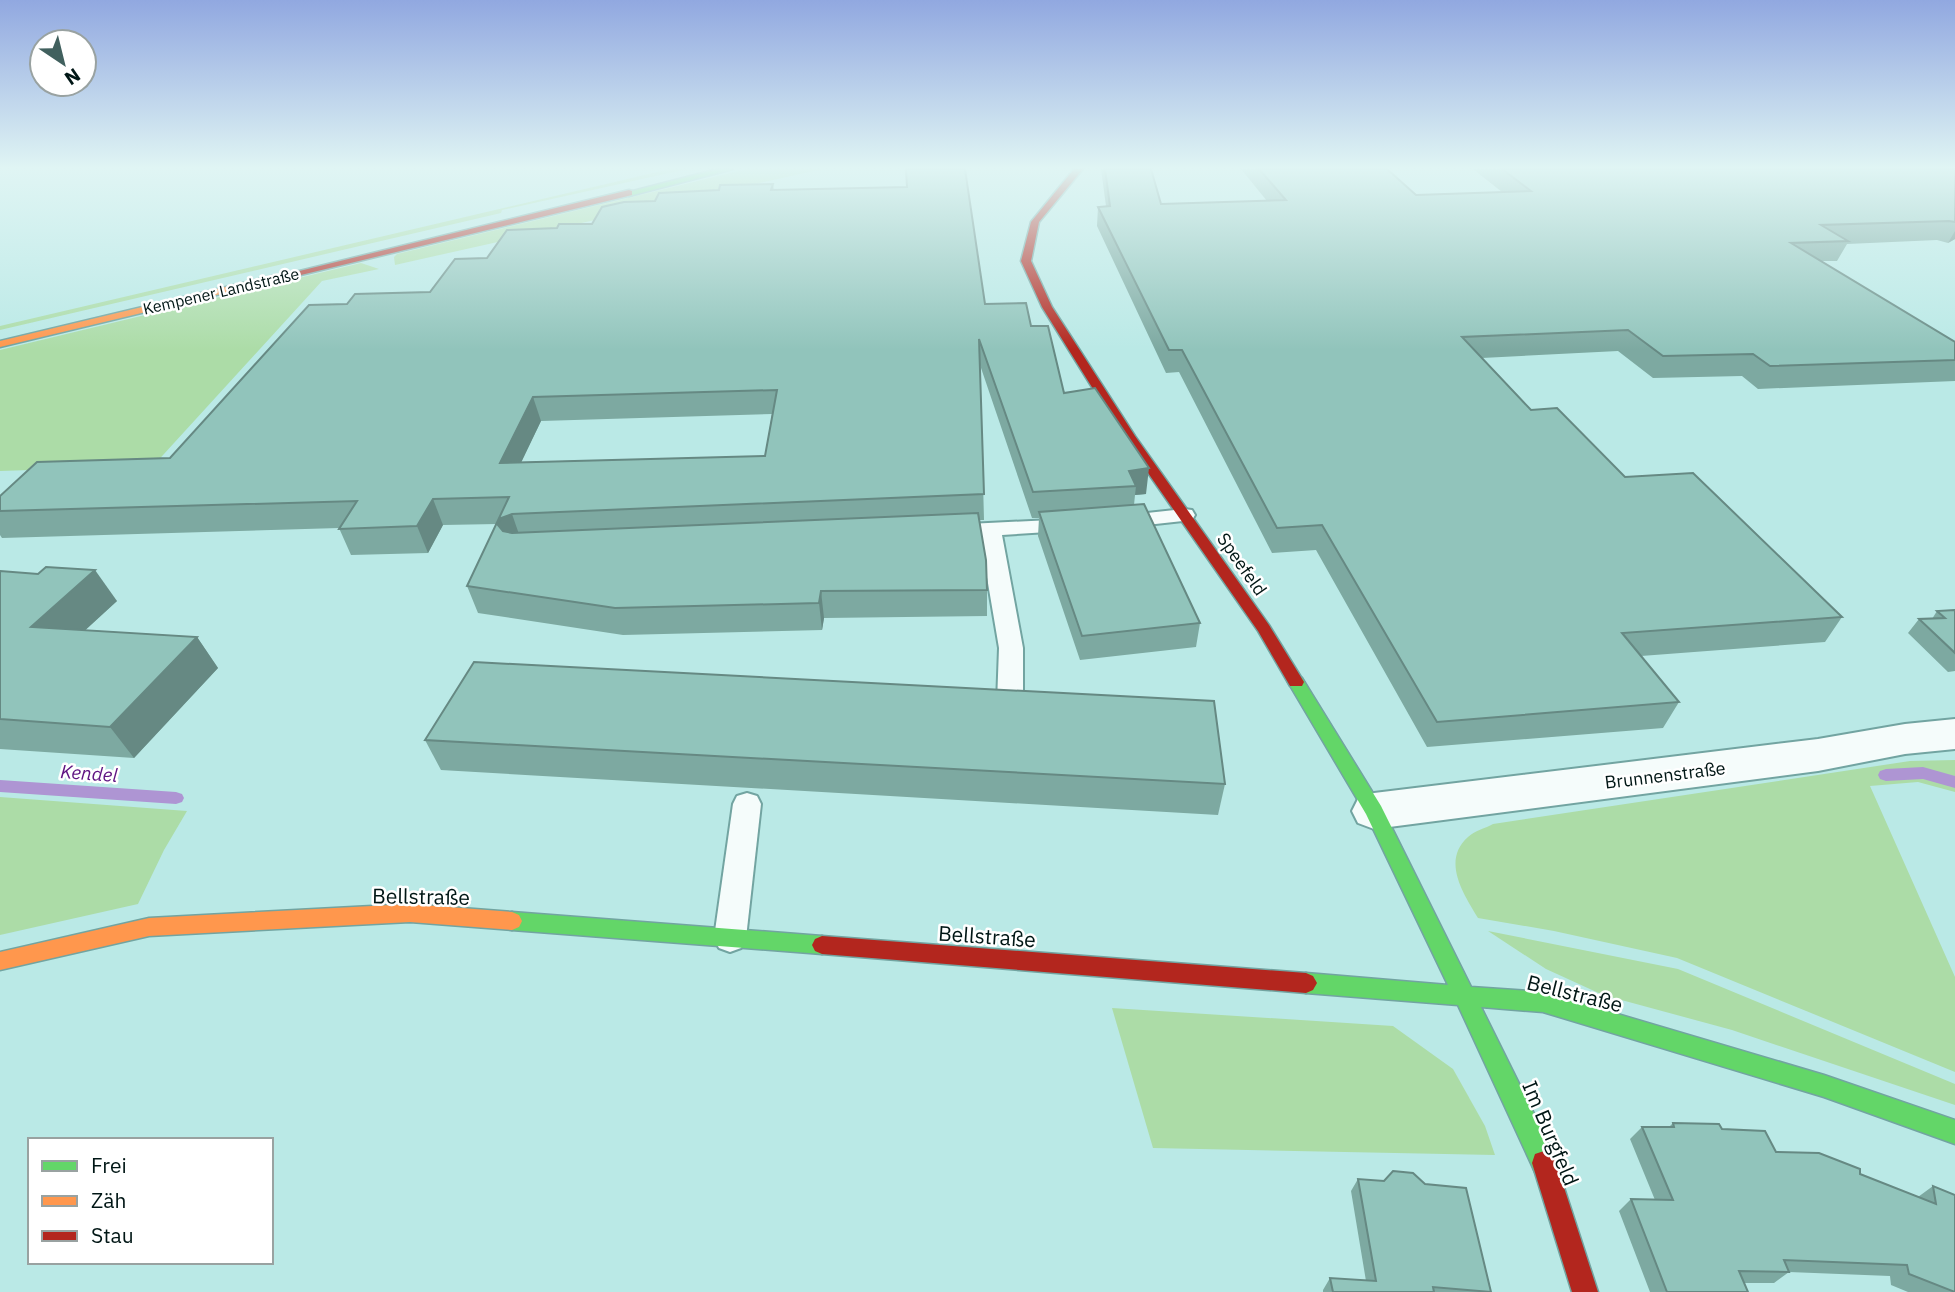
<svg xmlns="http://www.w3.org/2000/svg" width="1955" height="1292" font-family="'IBM Plex Sans',sans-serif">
<rect width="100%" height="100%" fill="#bae9e6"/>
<!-- green -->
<g fill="#acdca7">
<polygon points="670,169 687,169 502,210 501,213 0,330 0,326"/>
<polygon points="747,169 822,169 395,265 394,257 397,254"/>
<polygon points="361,263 379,269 322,281 153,466 0,471 0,350"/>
<path d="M1955,760V792L1918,782L1870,786L1955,977V1072L1677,958L1554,931L1478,918C1464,894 1441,861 1468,837C1474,831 1486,828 1493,824L1910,761Z"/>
<polygon points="0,797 187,811 164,850 138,904 0,935"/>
<polygon points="1488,931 1678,969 1955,1084 1955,1105 1732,1030 1603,995 1546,969"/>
<polygon points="1112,1008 1393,1026 1453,1069 1485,1126 1495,1155 1153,1148"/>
</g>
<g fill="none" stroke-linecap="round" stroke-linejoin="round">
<!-- stream -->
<g fill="#ae95d3" fill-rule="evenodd">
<polygon points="1923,767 1955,776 1955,788 1923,779 1886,781 1880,779 1878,775 1880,771 1886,769"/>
<polygon points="0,780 176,792 182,794 184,798 182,802 176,804 0,792"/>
</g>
<!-- lane casing -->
<g stroke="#72a4a1" stroke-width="4">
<g id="lane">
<polygon points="1184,509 1192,510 1195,515 1192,520 1119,528 1111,527 1108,522 1111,517 1119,516"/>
<polygon points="1072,519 1080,520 1083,525 1080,530 1002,535 1023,648 1023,703 1019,709 1010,712 1001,709 997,703 999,648 980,536 940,536 937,531 940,526 948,525"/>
<polygon points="747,793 757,796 761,804 746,938 741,948 730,952 719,948 714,938 733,804 737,796"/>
</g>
</g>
<!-- street casing -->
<g stroke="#72a4a1" stroke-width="4">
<polygon id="street" points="1955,719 1955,749 1905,754 1818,771 1374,829 1358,823 1352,811 1358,799 1374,793 1818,739 1905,724"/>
</g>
<!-- fast casing -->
<g stroke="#72a4a1" stroke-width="3">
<g id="fast">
<polygon points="718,169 733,169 629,196 625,193"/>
<polygon points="1296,676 1302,678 1381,806 1471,987 1543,992 1824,1075 1955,1120 1955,1144 1824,1097 1543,1012 1481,1007 1546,1138 1556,1163 1553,1172 1544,1175 1535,1172 1458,1005 1306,993 1299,990 1295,983 1299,976 1306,973 1448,985 1366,814 1288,682"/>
<polygon points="512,912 822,936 829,939 832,945 829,951 822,954 512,930 505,927 502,921 505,915"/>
</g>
</g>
<!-- slow casing -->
<g stroke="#72a4a1" stroke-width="3">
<g id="slow">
<polygon points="276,275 281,278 279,280 0,347 0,341"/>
<polygon points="410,904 512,912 519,915 522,921 519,927 512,930 410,922 149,936 0,970 0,952 149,918"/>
</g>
</g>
<!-- jam casing -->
<g stroke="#72a4a1" stroke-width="3">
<g id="jam">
<polygon points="1074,169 1083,169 1039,222 1031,261 1052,307 1135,436 1269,625 1304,682 1302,686 1290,686 1258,631 1123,437 1042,307 1021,261 1031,222"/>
<polygon points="629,190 632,191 632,195 276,281 271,278"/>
<polygon points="822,936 1306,973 1313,976 1317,983 1313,990 1306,993 822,954 815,951 812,945 815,939"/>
<polygon points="1544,1151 1553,1154 1556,1163 1598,1292 1572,1292 1532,1163 1535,1154"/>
</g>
</g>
<!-- lane -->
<use href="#lane" fill="#f5fcfb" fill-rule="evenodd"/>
<!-- street -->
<use href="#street" fill="#f5fcfb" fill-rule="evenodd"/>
<!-- fast -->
<use href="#fast" fill="#63d668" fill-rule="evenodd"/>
<!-- slow -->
<use href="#slow" fill="#ff974d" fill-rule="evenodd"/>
<!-- jam -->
<use href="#jam" fill="#b3261e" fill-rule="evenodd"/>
</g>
<!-- wall -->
<g fill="#7da9a1" fill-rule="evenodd">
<polygon points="1101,169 1151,169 1161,204 1267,201 1241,169 1387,169 1416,195 1502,192 1473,169 1955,169 1955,239 1948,243 1937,240 1847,244 1837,261 1821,261 1955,342 1955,381 1758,389 1742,376 1653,378 1618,351 1482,358 1531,410 1625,477 1842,617 1825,642 1641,656 1679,702 1663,728 1427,747 1316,550 1272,553 1179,372 1166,373 1097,226 1098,207 1106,206"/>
<path d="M773,184L774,190L985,304L1031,326L1064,393L1146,494L1135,495L1134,505L1200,623L1196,647L1080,660L1038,536L1039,518H1032L980,365L984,520H979L987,590V616L824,618L822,630L623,635L478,613L467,586L497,524L443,525L428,553L351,555L339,528L2,538L0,535V496L170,458L347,304L430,292L487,258L557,228L592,224L655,201L719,190ZM772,414L765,456L521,462L541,421Z"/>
<polygon points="0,571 117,601 85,630 197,637 218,668 134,758 0,749"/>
<polygon points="1955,610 1955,671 1948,672 1908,633 1919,619 1932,619 1937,611"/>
<polygon points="425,740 1225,784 1218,815 441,770"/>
<polygon points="1673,1123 1722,1129 1776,1152 1860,1174 1918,1197 1933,1186 1955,1292 1908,1292 1891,1285 1890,1276 1789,1272 1774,1283 1744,1283 1748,1292 1650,1292 1619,1211 1631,1199 1655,1200 1630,1139 1642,1127 1669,1127"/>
<polygon points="1358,1179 1491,1292 1323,1292 1323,1290 1330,1278 1366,1281 1351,1191"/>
</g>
<!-- shaded-wall -->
<g fill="#668983">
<polygon points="1955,231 1955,239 1948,243"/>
<polygon points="533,397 541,421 509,488 500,463"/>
<polygon points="1149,468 1146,494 1135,495 1136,486 1129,471"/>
<polygon points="433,499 443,525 428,553 417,526"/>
<polygon points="512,514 521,540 511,544 498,525 501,518"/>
<polygon points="95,570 117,601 55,658 31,627"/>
<polygon points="821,591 824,618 822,630 819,603"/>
<polygon points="197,637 218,668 134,758 110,727"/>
</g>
<!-- building -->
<g fill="#91c4bb" stroke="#668983" stroke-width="2" fill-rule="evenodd">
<path d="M907,169H965L985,304L1026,303L1031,326H1048L1064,393L1095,388L1149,468L1129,471L1136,486L1033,492L979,339L984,494L512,514L501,518L498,525L503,531L512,533L978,513L986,560L987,590L821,591L819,603L615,608L467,586L509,497L433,499L417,526L339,529L357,501L0,511V496L37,462L170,458L309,305L347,304L355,294L430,292L455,259L487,258L507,230L557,228L559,224H592L602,207L624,202L655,201L659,193L719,190L720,185L773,184L771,190L907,187L906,170ZM777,390L765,456L500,463L533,397Z"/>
<polygon points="1105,169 1151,169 1161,204 1286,200 1259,169 1387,169 1416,195 1531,191 1502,169 1955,169 1955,222 1949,221 1821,225 1848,241 1791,243 1955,342 1955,360 1770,366 1753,354 1663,356 1628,330 1462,337 1531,410 1557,408 1625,477 1693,473 1842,617 1622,633 1679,702 1437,722 1322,525 1277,528 1182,350 1169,350 1098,207 1110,206"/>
<polygon points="1144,504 1200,623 1082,636 1039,512"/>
<polygon points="46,567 95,570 31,627 197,637 110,727 0,719 0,571 38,574"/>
<polygon points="1955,610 1955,653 1919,619 1945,618 1937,611"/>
<polygon points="474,662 1214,701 1225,784 425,740"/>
<polygon points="1673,1123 1719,1124 1722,1129 1765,1131 1776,1152 1819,1153 1860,1169 1860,1174 1936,1204 1933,1186 1955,1195 1955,1292 1909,1274 1907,1265 1784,1260 1789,1272 1739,1271 1748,1292 1667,1292 1631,1199 1673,1200 1642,1127 1674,1127"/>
<polygon points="1393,1171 1413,1173 1425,1184 1466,1188 1491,1292 1433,1287 1434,1292 1333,1292 1330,1278 1376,1281 1358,1179 1384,1181"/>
</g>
<!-- sky -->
<linearGradient id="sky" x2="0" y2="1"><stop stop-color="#91a8e0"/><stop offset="0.48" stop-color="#e0f5f4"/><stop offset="1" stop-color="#e0f5f4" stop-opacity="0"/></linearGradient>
<rect width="1955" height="350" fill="url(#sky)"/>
<g text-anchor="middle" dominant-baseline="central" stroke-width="5" stroke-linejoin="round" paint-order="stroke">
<!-- far-street labels -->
<g font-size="16" fill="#001615" stroke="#fff">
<text transform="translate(221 291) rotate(-13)">Kempener Landstraße</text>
</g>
<!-- street labels -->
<g font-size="18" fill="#001615" stroke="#fff">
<text transform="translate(1242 564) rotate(55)">Speefeld</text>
<text transform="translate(1665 775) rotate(-7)">Brunnenstraße</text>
</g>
<!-- water labels -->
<g font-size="19" font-style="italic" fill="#601583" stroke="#fff">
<text transform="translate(89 773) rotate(4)">Kendel</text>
</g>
<!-- near-street labels -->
<g font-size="21" fill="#001615" stroke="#fff">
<text transform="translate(421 896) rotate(1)">Bellstraße</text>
<text transform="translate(987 936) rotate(4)">Bellstraße</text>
<text transform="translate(1575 993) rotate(14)">Bellstraße</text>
<text transform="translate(1551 1133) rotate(67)">Im Burgfeld</text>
</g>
</g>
<!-- legend -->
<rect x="28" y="1138" width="245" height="126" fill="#ffffff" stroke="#99a2a1" stroke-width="2"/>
<rect x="42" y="1161" width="35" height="10" fill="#63d668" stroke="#99a2a1" stroke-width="2"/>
<text x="91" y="1173" font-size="21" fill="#001615">Frei</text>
<rect x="42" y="1196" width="35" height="10" fill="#ff974d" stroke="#99a2a1" stroke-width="2"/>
<text x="91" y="1208" font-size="21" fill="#001615">Zäh</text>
<rect x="42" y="1231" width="35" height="10" fill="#b3261e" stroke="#99a2a1" stroke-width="2"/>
<text x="91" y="1243" font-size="21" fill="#001615">Stau</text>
<!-- north arrow -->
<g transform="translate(63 63) rotate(145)"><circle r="33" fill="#ffffff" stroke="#99a2a1" stroke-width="2"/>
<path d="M0-5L12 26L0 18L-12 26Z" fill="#41605e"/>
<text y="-10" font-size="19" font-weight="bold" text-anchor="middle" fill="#001615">N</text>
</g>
</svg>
